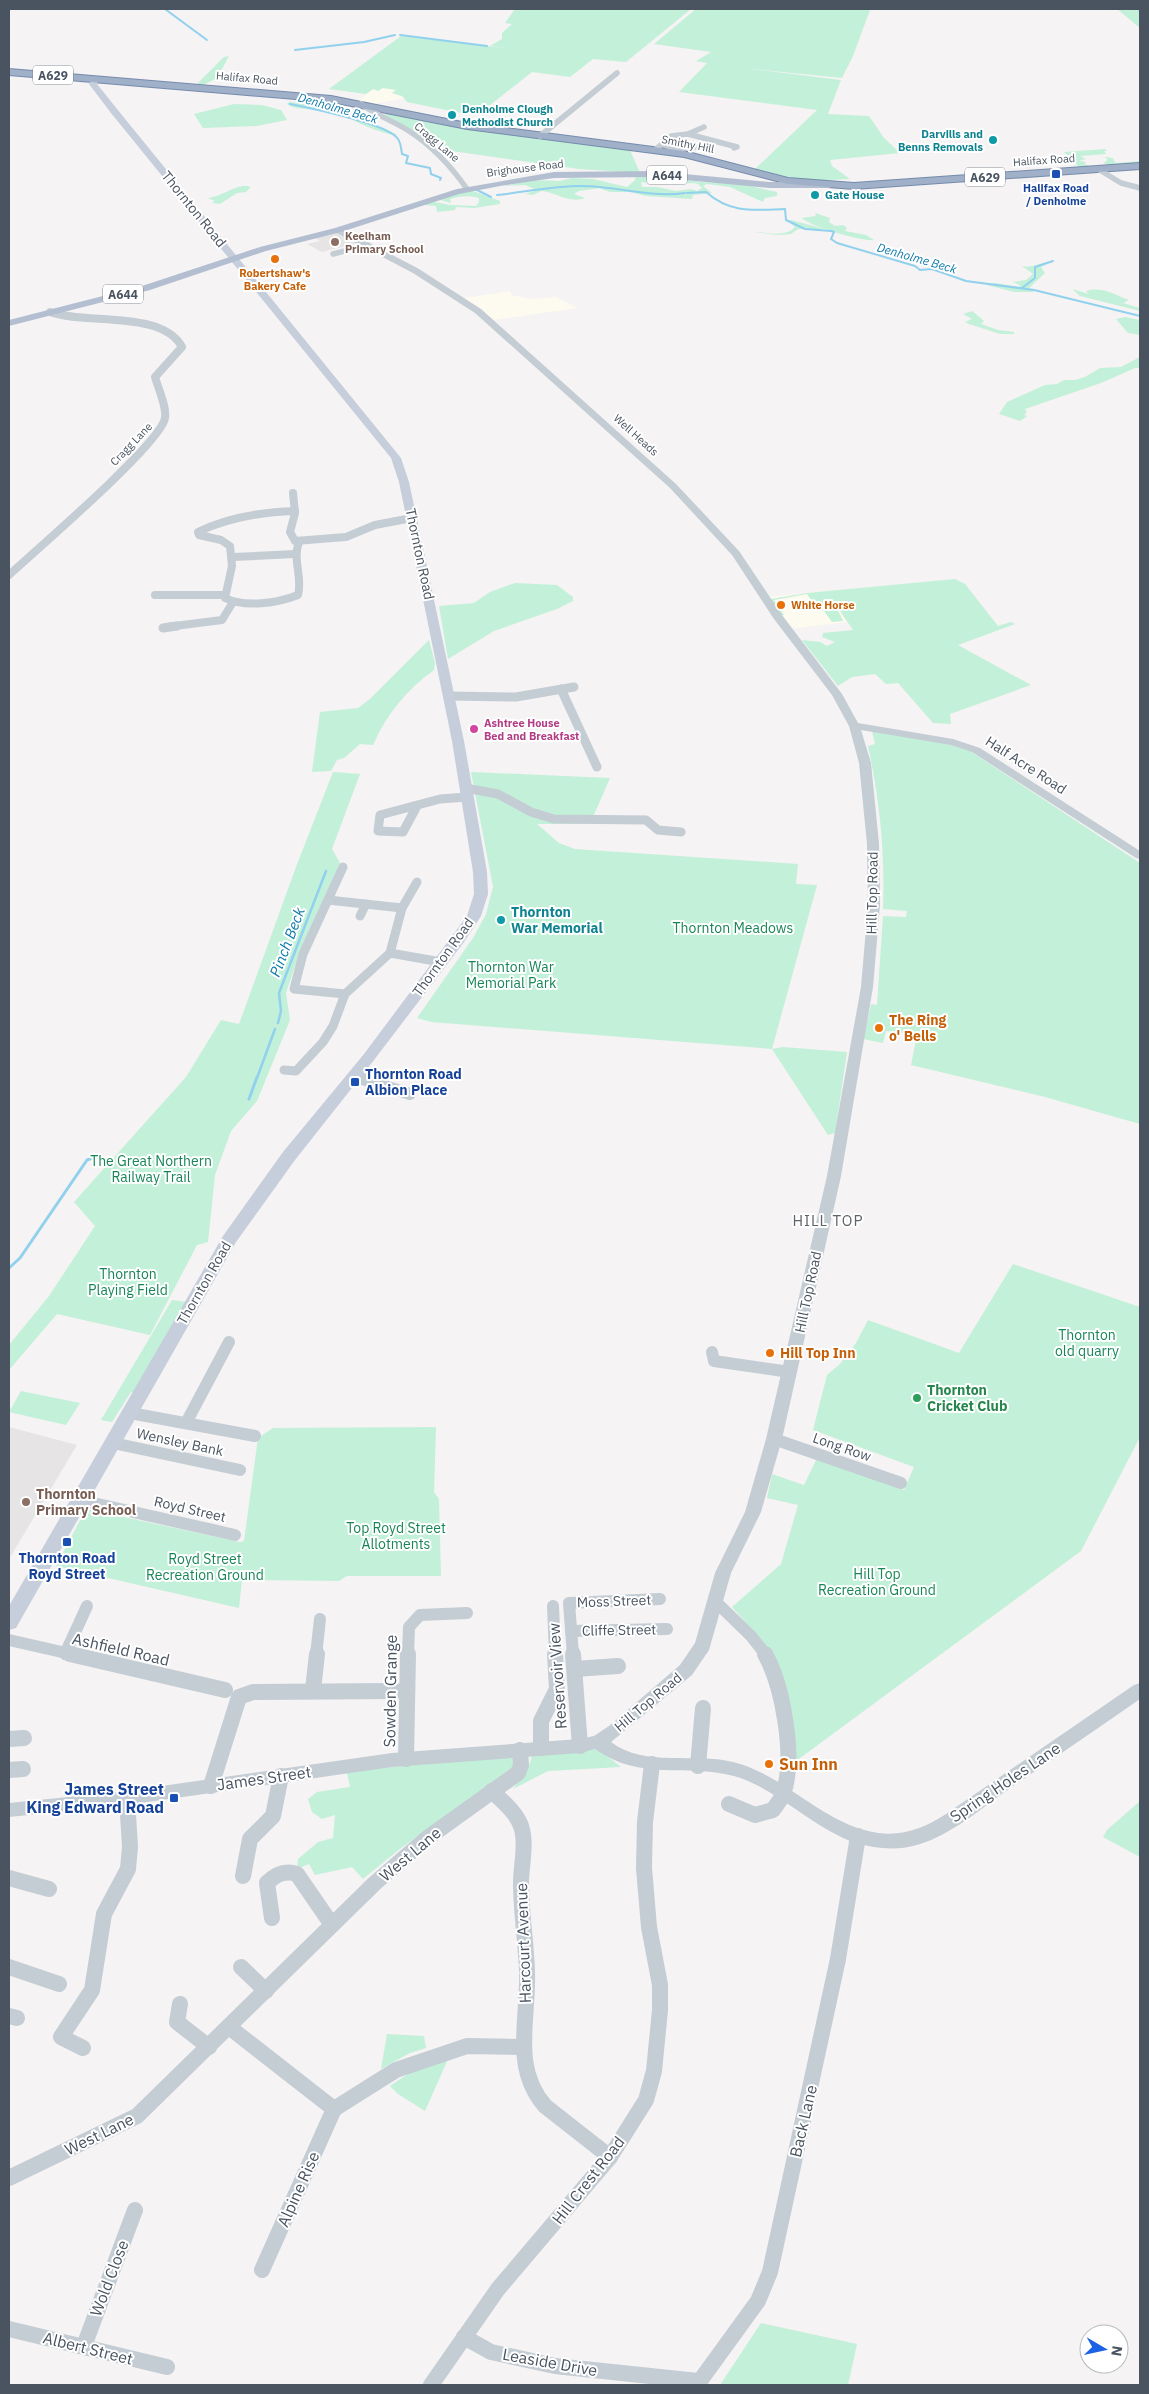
<svg xmlns="http://www.w3.org/2000/svg" width="1149" height="2394" font-family="'IBM Plex Sans',sans-serif">
<rect width="100%" height="100%" fill="#f5f3f3"/>
<!-- commercial -->
<g fill="#fdfaef">
<polygon points="383,88 397,90 392,93 405,98 373,104 357,101 373,89"/>
<polygon points="510,291 512,295 532,299 556,297 578,308 494,320 464,298"/>
<polygon points="826,591 847,622 791,629 770,597"/>
</g>
<!-- education -->
<g fill="#e6e4e5">
<polygon points="337,232 358,243 322,252 307,244 320,241 315,238"/>
<polygon points="9,1427 77,1445 9,1559"/>
</g>
<!-- green -->
<g fill="#c3f0d9" fill-rule="evenodd">
<polygon points="515,9 691,9 626,62 593,59 570,77 532,72 485,109 476,108 466,114 407,102 402,96 392,93 396,90 383,88 378,91 373,89 366,94 329,89 401,36 512,49 490,46 502,39 502,33 512,24 505,23"/>
<polygon points="696,9 870,10 853,56 842,78 743,68 841,80 828,114 869,116 884,138 900,153 830,160 832,166 850,179 804,181 753,171 817,110 679,92 707,63 696,61 711,52 654,44"/>
<polygon points="1117,9 1140,9 1140,28"/>
<polygon points="229,56 222,69 216,74 217,78 201,86 195,86 224,57"/>
<path d="M289,102C310,103 380,123 397,135C390,136 364,126 357,122C345,116 326,112 313,110C304,108 296,110 287,104Z"/>
<polygon points="234,104 262,105 281,110 287,120 257,126 203,128 194,114"/>
<polygon points="384,111 630,150 640,173 579,169 451,151 439,145 432,146 380,116 387,114"/>
<polygon points="1105,149 1107,151 1104,151 1106,154 1080,156 1086,159 1079,161 1086,162 1084,164 1090,166 1109,165 1103,163 1108,160 1105,157 1113,158 1115,163 1140,161 1140,165 1085,168 1079,167 1064,152"/>
<path d="M636,176H659L701,182L741,184L777,192V196L765,198L763,202L730,187L707,184L703,186L712,193L693,195L692,199L646,196L630,192H610L599,188L579,191L574,194L585,198C570,204 556,192 541,191L533,195L525,194L537,190L525,185L504,186L532,180L560,181L572,178L593,179L627,187L635,180ZM641,182L658,185L694,183L698,184L702,188L697,191L691,189L676,191L657,187H642Z"/>
<path d="M242,186H249L250,188L246,192L237,193L220,204L212,203L215,201L208,198C222,196 229,189 242,186Z"/>
<path d="M470,190L500,201V204L474,208L456,207L455,210L437,212L436,206L424,205L430,201L450,205L476,206L479,202V198C471,195 457,196 450,199L451,203L437,199Z"/>
<path d="M815,213L830,218L829,222L835,226L843,225L847,228L845,231L866,235L874,240C863,242 809,226 802,218L816,216Z"/>
<path d="M791,220L825,229H798L791,234L778,235L754,232C767,232 785,238 795,227L788,221Z"/>
<path d="M1053,261L1041,267L1045,273L1029,288L1034,292H1014L987,285L994,283L1019,287L1020,285L1013,282L1026,280L1033,274L1022,266C1033,268 1042,262 1053,261Z"/>
<path d="M1072,289L1089,294L1086,291C1101,286 1116,295 1129,300L1123,303L1140,308V311L1080,296Z"/>
<polygon points="972,311 984,321 981,324 998,330 1014,332 1014,334 1000,334 969,324 965,322 972,319 963,314"/>
<polygon points="1125,317 1140,320 1140,335 1128,333 1116,319"/>
<polygon points="1140,357 1140,368 1135,368 1101,383 1025,409 1027,412 1024,415 1027,416 1020,421 999,414 1007,402 1045,385 1057,384 1064,380 1075,380 1085,377 1100,368 1121,367"/>
<polygon points="955,579 965,584 998,626 1011,622 1015,624 958,645 1031,685 950,714 951,724 933,723 898,683 886,684 875,674 852,677 838,686 802,640 820,642 827,646 835,642 822,637 823,633 853,630 834,602 843,621 832,622 821,607 816,607 807,594 774,600 784,615 779,616 771,599 807,593"/>
<polygon points="515,583 557,585 573,597 573,601 557,609 494,631 448,659 439,606 474,603 490,592"/>
<path d="M429,640L435,663L434,670C407,689 386,715 373,745L360,744L344,758L337,760L331,771L312,772L320,712L358,708L370,699Z"/>
<path d="M872,731L948,744L970,751L1140,863V1124L1045,1097L911,1065L917,1035L886,1031L883,1043L863,1039L871,1004L877,1005L883,916L906,917L907,911L883,909C885,852 880,802 868,746L875,744Z"/>
<polygon points="333,772 360,774 332,849 340,863 302,946 286,993 290,1020 257,1101 231,1131 215,1175 208,1242 197,1245 150,1335 57,1314 9,1370 9,1345 49,1296 95,1226 74,1202 186,1077 221,1020 239,1024 296,867"/>
<polygon points="471,772 610,778 590,824 537,824 559,843 575,849 798,864 796,884 817,885 772,1049 783,1047 847,1052 835,1133 828,1135 772,1049 431,1022 417,1018 473,938 486,914 493,887"/>
<polygon points="1013,1264 1140,1307 1140,1437 1081,1551 796,1761 789,1704 758,1636 732,1607 781,1564 798,1505 767,1498 772,1474 804,1485 817,1458 904,1490 914,1467 813,1430 827,1375 840,1364 856,1343 868,1320 959,1353"/>
<polygon points="172,1300 187,1302 133,1393 131,1392 112,1422 101,1420"/>
<polygon points="21,1391 80,1403 66,1425 9,1412"/>
<polygon points="436,1427 434,1492 439,1499 441,1576 347,1576 339,1581 242,1580 239,1608 56,1566 86,1509 240,1542 244,1541 258,1438 273,1428"/>
<polygon points="598,1749 621,1767 548,1771 513,1789 529,1766 532,1756 558,1751"/>
<polygon points="515,1756 517,1764 401,1848 363,1879 352,1867 315,1875 309,1864 297,1869 298,1859 318,1842 333,1838 335,1815 322,1819 312,1812 308,1799 317,1792 350,1787 347,1773 380,1768"/>
<polygon points="1140,1801 1140,1857 1103,1837 1107,1830"/>
<polygon points="387,2034 424,2036 426,2048 410,2053 381,2069"/>
<polygon points="448,2059 425,2111 398,2094 390,2086 414,2070"/>
<polygon points="761,2323 857,2344 848,2385 720,2385"/>
</g>
<g fill="none" stroke-linecap="round" stroke-linejoin="round">
<!-- stream-far2 -->
<g stroke="#91d1ed" stroke-width="2">
<polyline points="165,9 207,40"/>
<polyline points="1138,9 1140,10"/>
<polyline points="400,35 487,46"/>
<polyline points="295,50 364,42 395,35"/>
<path d="M290,104C310,108 388,124 398,139C401,143 401,149 402,154L408,156L406,163L430,168L431,174L441,178L440,180"/>
<polyline points="475,189 491,197"/>
<path d="M687,193L706,192C731,214 754,210 785,209L786,220L805,229L831,231L834,232L831,239L837,243L915,266L920,270L932,269L966,281L1034,290L1140,316"/>
<path d="M497,195C525,192 554,186 581,186C617,186 650,198 685,193"/>
<polyline points="1022,288 1035,278 1035,267 1053,261"/>
</g>
<!-- stream-far1 -->
<g stroke="#91d1ed" stroke-width="2.5">
<polyline points="278,1023 281,1011 279,993 326,871"/>
<polyline points="257,1078 275,1029"/>
</g>
<!-- stream -->
<g stroke="#91d1ed" stroke-width="3">
<polyline points="249,1099 257,1077"/>
<polyline points="9,1268 20,1258 87,1160 98,1156"/>
</g>
<!-- trunk casing -->
<g stroke="#768bac" stroke-width="2">
<polygon id="trunk" points="9,69 331,96 467,123 684,151 788,178 854,183 1140,163 1140,169 854,189 788,184 684,157 467,129 331,102 9,75"/>
</g>
<!-- minor-far4 -->
<g stroke="#c4ccd4" stroke-width="5.5">
<path d="M361,104C376,115 393,121 409,131C432,146 451,166 467,189"/>
<polyline points="688,134 737,147 734,148"/>
<polyline points="540,136 617,73"/>
<polyline points="662,144 675,149 697,147"/>
<polyline points="655,150 671,136 688,134 704,127"/>
<polyline points="1098,169 1121,183 1140,188"/>
<polyline points="333,254 368,245"/>
</g>
<!-- minor-far3 -->
<g stroke="#c4ccd4" stroke-width="8">
<polyline points="293,493 295,513 290,532 295,541 346,537 375,525 412,518"/>
<path d="M295,511C261,512 229,517 198,532L199,535L221,540L230,546L232,566L225,598C245,608 278,603 298,595C303,577 292,560 299,542"/>
<polyline points="233,557 295,554"/>
<path d="M9,575C35,551 161,443 165,418C167,407 158,388 155,377L182,347C162,310 86,325 50,312"/>
<polyline points="155,595 225,595"/>
<polyline points="167,627 222,620 233,602"/>
</g>
<!-- minor-far2 -->
<g stroke="#c4ccd4" stroke-width="9">
<polyline points="163,628 177,626"/>
<polyline points="561,689 597,767"/>
<polyline points="448,696 516,697 574,687"/>
<polyline points="465,788 498,794 531,812 554,819 646,820 658,830 681,832"/>
<polyline points="417,806 403,832 378,831 380,815 440,799 467,797"/>
<polyline points="343,867 303,954 294,989 345,994"/>
<polyline points="417,882 402,908 390,953 441,962"/>
<polyline points="328,900 402,908"/>
<polyline points="360,916 366,904"/>
<polyline points="284,1070 296,1071 323,1042 333,1026 345,994 390,953"/>
<polyline points="353,1076 360,1078"/>
</g>
<!-- minor-far1 -->
<g stroke="#c4ccd4" stroke-width="12">
<polyline points="356,1077 410,1094"/>
<polyline points="712,1352 714,1361 790,1372"/>
<polyline points="130,1413 255,1436"/>
<polyline points="186,1423 229,1342"/>
<polyline points="774,1439 901,1483"/>
<polyline points="113,1443 240,1470"/>
<polyline points="80,1500 235,1535"/>
<polyline points="714,1600 751,1636 766,1655"/>
<polyline points="553,1606 555,1655"/>
<polyline points="571,1631 667,1629"/>
<polyline points="9,1640 75,1655"/>
<polyline points="65,1654 87,1606"/>
<polyline points="316,1655 320,1619"/>
<polyline points="408,1655 409,1627 420,1615 467,1613"/>
<polyline points="573,1655 569,1603 660,1599"/>
</g>
<!-- minor -->
<g stroke="#c4ccd4" stroke-width="16">
<polyline points="70,1654 225,1690"/>
<polyline points="573,1654 580,1746"/>
<polyline points="575,1669 618,1666"/>
<polyline points="313,1690 317,1654"/>
<polyline points="9,1739 24,1738"/>
<polyline points="541,1748 541,1721 557,1689 555,1654"/>
<polyline points="406,1759 408,1654"/>
<polyline points="698,1766 703,1708"/>
<polyline points="9,1770 23,1769"/>
<polyline points="211,1786 239,1697 253,1692 396,1691"/>
<path d="M492,1791C502,1801 516,1812 521,1826C527,1844 521,1865 521,1883C521,1912 526,1941 527,1971C529,2018 511,2067 545,2106L610,2157"/>
<path d="M729,1804L755,1815L773,1810C776,1805 781,1800 783,1794C796,1759 783,1686 765,1654"/>
<polyline points="243,1876 250,1839 273,1816 281,1776"/>
<polyline points="9,1878 49,1889"/>
<path d="M272,1918L267,1883C276,1874 285,1870 297,1874L332,1925"/>
<polyline points="9,1967 59,1984"/>
<polyline points="241,1967 266,1991"/>
<polyline points="180,2004 177,2022 209,2047"/>
<polyline points="9,2016 17,2018"/>
<polyline points="229,2027 334,2109 262,2270"/>
<polyline points="83,2048 61,2037 92,1990 104,1914 128,1869 130,1847 127,1798"/>
<polyline points="334,2109 396,2070 467,2046 522,2047"/>
<polyline points="9,2178 137,2116 375,1883 426,1839 518,1773 521,1765 520,1750"/>
<polyline points="9,2329 167,2367"/>
<polyline points="464,2337 491,2352 555,2366 698,2381"/>
<polyline points="84,2346 135,2210"/>
<polyline points="431,2385 498,2289 610,2157 646,2100 654,2071 660,2010 660,1985 649,1927 644,1868 645,1822 652,1764"/>
<polyline points="697,2385 758,2301 770,2272 838,1959 858,1836"/>
</g>
<!-- tertiary -->
<path fill="#c4ccd4" fill-rule="evenodd" d="M335,228H341L419,269L481,309L676,484L739,551L782,615L842,694L858,723L953,739L980,748L1140,851V859L1136,858L972,752L951,745L861,730L871,763L879,844L880,905L873,987L841,1176L782,1439L761,1512L731,1573L709,1650L692,1675L611,1742C646,1768 693,1752 733,1762C786,1775 823,1825 878,1833C905,1836 924,1828 946,1814L1134,1685L1140,1683V1699C1096,1730 1051,1760 1006,1791C979,1810 952,1834 920,1844C899,1851 877,1849 856,1843C811,1827 778,1789 734,1776C685,1763 641,1782 595,1749L580,1753L392,1767L127,1805L9,1817V1803L127,1791L392,1753L580,1739L594,1736L609,1726L680,1665L695,1643L715,1573L745,1512L766,1439L827,1176L861,987L868,905L867,844L859,763L849,726L832,695L774,619L732,555L670,488L475,313L413,273L335,232Z"/>
<!-- secondary -->
<polygon fill="#c6cedb" fill-rule="evenodd" points="94,77 100,77 97,84 117,109 401,458 409,482 464,741 487,872 488,894 481,916 464,942 374,1060 295,1160 236,1242 16,1628 9,1630 9,1606 223,1236 283,1152 364,1054 467,916 474,894 473,872 452,741 399,482 391,458 111,113 89,84"/>
<!-- primary -->
<polygon fill="#b3bfd1" fill-rule="evenodd" points="653,171 769,182 829,182 834,185 829,188 769,188 653,177 554,178 500,186 459,194 341,232 266,251 150,290 9,326 9,320 142,286 260,247 335,228 457,189 554,172"/>
<!-- trunk -->
<use href="#trunk" fill="#9fb0c8" fill-rule="evenodd"/>
</g>
<!-- markers -->
<g fill="#0f9aa8" stroke="#fff" stroke-width="2">
<circle cx="452" cy="115" r="5"/>
<circle cx="993" cy="140" r="5"/>
<circle cx="815" cy="195" r="5"/>
<circle cx="501" cy="920" r="5"/>
</g>
<g fill="#1a4fb4" stroke="#fff" stroke-width="2">
<rect x="1051" y="169" width="10" height="10" rx="2.5"/>
<rect x="350" y="1077" width="10" height="10" rx="2.5"/>
<rect x="62" y="1537" width="10" height="10" rx="2.5"/>
<rect x="169" y="1793" width="10" height="10" rx="2.5"/>
</g>
<g fill="#8d6e63" stroke="#fff" stroke-width="2">
<circle cx="335" cy="242" r="5"/>
<circle cx="26" cy="1502" r="5"/>
</g>
<g fill="#e8710a" stroke="#fff" stroke-width="2">
<circle cx="275" cy="259" r="5"/>
<circle cx="781" cy="605" r="5"/>
<circle cx="879" cy="1028" r="5"/>
<circle cx="770" cy="1353" r="5"/>
<circle cx="769" cy="1764" r="5"/>
</g>
<circle fill="#d1479c" stroke="#fff" stroke-width="2" cx="474" cy="729" r="5"/>
<circle fill="#2e9e5b" stroke="#fff" stroke-width="2" cx="917" cy="1398" r="5"/>
<g text-anchor="middle" dominant-baseline="central" stroke-width="4" stroke-linejoin="round" paint-order="stroke">
<!-- far-street labels -->
<g font-size="11" fill="#4a5461" stroke="#fff">
<text transform="translate(247 78) rotate(5)">Halifax Road</text>
<text transform="translate(437 142) rotate(40)">Cragg Lane</text>
<text transform="translate(688 144) rotate(11)">Smithy Hill</text>
<text transform="translate(1044 160) rotate(-4)">Halifax Road</text>
<text transform="translate(525 168) rotate(-7)">Brighouse Road</text>
<text transform="translate(636 435) rotate(42)">Well Heads</text>
<text transform="translate(131 444) rotate(-46)">Cragg Lane</text>
</g>
<!-- far-culture labels -->
<g font-size="11" font-weight="bold" fill="#0d838f" stroke="#fff" text-anchor="start">
<text x="462" y="109">Denholme Clough<tspan x="462" dy="13">Methodist Church</tspan></text>
<text x="983" y="134" text-anchor="end">Darvills and<tspan x="983" dy="13">Benns Removals</tspan></text>
<text x="825" y="195">Gate House</text>
</g>
<!-- far-transit labels -->
<g font-size="11" font-weight="bold" fill="#164399" stroke="#fff">
<text x="1056" y="188">Halifax Road<tspan x="1056" dy="13">/ Denholme</tspan></text>
</g>
<!-- far-education labels -->
<g font-size="11" font-weight="bold" fill="#785e54" stroke="#fff" text-anchor="start">
<text x="345" y="236">Keelham<tspan x="345" dy="13">Primary School</tspan></text>
</g>
<!-- far-food labels -->
<g font-size="11" font-weight="bold" fill="#c56008" stroke="#fff">
<text x="275" y="273">Robertshaw's<tspan x="275" dy="13">Bakery Cafe</tspan></text>
<text x="791" y="605" text-anchor="start">White Horse</text>
</g>
<!-- far-hotel labels -->
<g font-size="11" font-weight="bold" fill="#b23c85" stroke="#fff" text-anchor="start">
<text x="484" y="723">Ashtree House<tspan x="484" dy="13">Bed and Breakfast</tspan></text>
</g>
<!-- shield labels -->
<g fill="#fff" stroke="#808790" stroke-width="1">
<rect x="33" y="65.5" width="40" height="19" rx="4"/>
<rect x="647" y="165.5" width="40" height="19" rx="4"/>
<rect x="965" y="167.5" width="40" height="19" rx="4"/>
<rect x="103" y="284.5" width="40" height="19" rx="4"/>
</g>
<g font-size="12" font-weight="bold" fill="#4a5461">
<text x="53" y="75">A629</text>
<text x="667" y="175">A644</text>
<text x="985" y="177">A629</text>
<text x="123" y="294">A644</text>
</g>
<!-- far-water labels -->
<g font-size="12" font-style="italic" fill="#0d7aa9" stroke="#fff">
<text transform="translate(338 108) rotate(16)">Denholme Beck</text>
<text transform="translate(917 258) rotate(16)">Denholme Beck</text>
</g>
<!-- street labels -->
<g font-size="14" fill="#4a5461" stroke="#fff">
<text transform="translate(194 209) rotate(51)">Thornton Road</text>
<text transform="translate(420 554) rotate(78)">Thornton Road</text>
<text transform="translate(1026 765) rotate(33)">Half Acre Road</text>
<text transform="translate(872 893) rotate(-89)">Hill Top Road</text>
<text transform="translate(443 957) rotate(-54)">Thornton Road</text>
<text transform="translate(204 1283) rotate(-60)">Thornton Road</text>
<text transform="translate(808 1292) rotate(-78)">Hill Top Road</text>
<text transform="translate(180 1442) rotate(12)">Wensley Bank</text>
<text transform="translate(842 1447) rotate(19)">Long Row</text>
<text transform="translate(190 1509) rotate(13)">Royd Street</text>
<text transform="translate(614 1601) rotate(-2)">Moss Street</text>
<text transform="translate(619 1630) rotate(-1)">Cliffe Street</text>
<text transform="translate(648 1702) rotate(-40)">Hill Top Road</text>
</g>
<!-- culture labels -->
<g font-size="14" font-weight="bold" fill="#0d838f" stroke="#fff" text-anchor="start">
<text x="511" y="912">Thornton<tspan x="511" dy="16">War Memorial</tspan></text>
</g>
<!-- park labels -->
<g font-size="14" fill="#188558" stroke="#fff">
<text x="733" y="928">Thornton Meadows</text>
<text x="511" y="967">Thornton War<tspan x="511" dy="16">Memorial Park</tspan></text>
<text x="151" y="1161">The Great Northern<tspan x="151" dy="16">Railway Trail</tspan></text>
<text x="128" y="1274">Thornton<tspan x="128" dy="16">Playing Field</tspan></text>
<text x="1087" y="1335">Thornton<tspan x="1087" dy="16">old quarry</tspan></text>
<text x="396" y="1528">Top Royd Street<tspan x="396" dy="16">Allotments</tspan></text>
<text x="205" y="1559">Royd Street<tspan x="205" dy="16">Recreation Ground</tspan></text>
<text x="877" y="1574">Hill Top<tspan x="877" dy="16">Recreation Ground</tspan></text>
</g>
<!-- food labels -->
<g font-size="14" font-weight="bold" fill="#c56008" stroke="#fff" text-anchor="start">
<text x="889" y="1020">The Ring<tspan x="889" dy="16">o' Bells</tspan></text>
<text x="780" y="1353">Hill Top Inn</text>
</g>
<!-- transit labels -->
<g font-size="14" font-weight="bold" fill="#164399" stroke="#fff" text-anchor="start">
<text x="365" y="1074">Thornton Road<tspan x="365" dy="16">Albion Place</tspan></text>
<text x="67" y="1558" text-anchor="middle">Thornton Road<tspan x="67" dy="16">Royd Street</tspan></text>
</g>
<!-- leisure labels -->
<g font-size="14" font-weight="bold" fill="#27864d" stroke="#fff" text-anchor="start">
<text x="927" y="1390">Thornton<tspan x="927" dy="16">Cricket Club</tspan></text>
</g>
<!-- education labels -->
<g font-size="14" font-weight="bold" fill="#785e54" stroke="#fff" text-anchor="start">
<text x="36" y="1494">Thornton<tspan x="36" dy="16">Primary School</tspan></text>
</g>
<!-- water labels -->
<g font-size="15" font-style="italic" fill="#0d7aa9" stroke="#fff">
<text transform="translate(287 942) rotate(-69)">Pinch Beck</text>
</g>
<!-- neighbourhood labels -->
<g font-size="15" letter-spacing="1" fill="#5f6268" stroke="#fff">
<text x="828" y="1220">HILL TOP</text>
</g>
<!-- near-street labels -->
<g font-size="16" fill="#4a5461" stroke="#fff">
<text transform="translate(121 1649) rotate(13)">Ashfield Road</text>
<text transform="translate(557 1676) rotate(-94)">Reservoir View</text>
<text transform="translate(390 1691) rotate(-89)">Sowden Grange</text>
<text transform="translate(264 1778) rotate(-8)">James Street</text>
<text transform="translate(1005 1782) rotate(-34)">Spring Holes Lane</text>
<text transform="translate(410 1854) rotate(-40)">West Lane</text>
<text transform="translate(523 1943) rotate(-92)">Harcourt Avenue</text>
<text transform="translate(803 2121) rotate(-77)">Back Lane</text>
<text transform="translate(99 2134) rotate(-26)">West Lane</text>
<text transform="translate(588 2180) rotate(-52)">Hill Crest Road</text>
<text transform="translate(298 2189) rotate(-66)">Alpine Rise</text>
<text transform="translate(109 2278) rotate(-69)">Wold Close</text>
<text transform="translate(88 2348) rotate(14)">Albert Street</text>
<text transform="translate(550 2362) rotate(10)">Leaside Drive</text>
</g>
<!-- near-food labels -->
<g font-size="16" font-weight="bold" fill="#c56008" stroke="#fff" text-anchor="start">
<text x="779" y="1764">Sun Inn</text>
</g>
<!-- near-transit labels -->
<g font-size="16" font-weight="bold" fill="#164399" stroke="#fff" text-anchor="end">
<text x="164" y="1789">James Street<tspan x="164" dy="18">King Edward Road</tspan></text>
</g>
</g>
<!-- border -->
<rect width="1149" height="2394" fill="none" stroke="#4a5461" stroke-width="20"/>
<!-- north arrow -->
<g transform="translate(1104 2349) rotate(99)"><circle r="24" fill="#ffffff" stroke="#b7bbc0"/>
<path d="M0-4L9 19L0 12L-9 19Z" fill="#1c62e6"/>
<text y="-8" font-size="14" font-weight="bold" text-anchor="middle" fill="#4a5461">N</text>
</g>
</svg>
